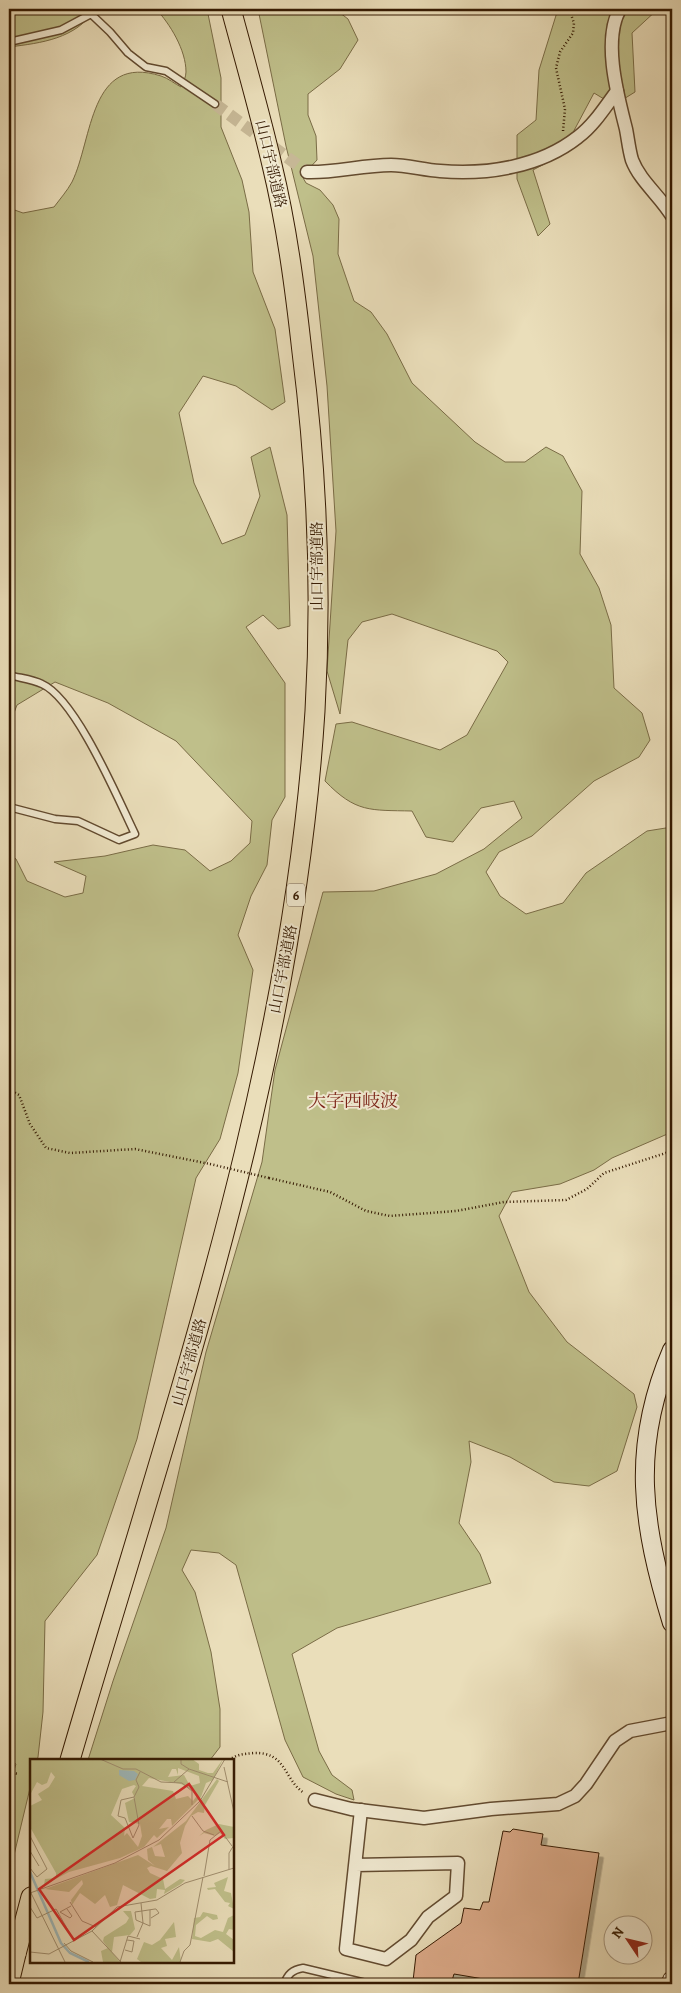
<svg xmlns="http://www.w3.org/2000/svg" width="681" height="1993" font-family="Alegreya,'Noto Serif JP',serif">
<defs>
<filter id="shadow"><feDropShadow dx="4.5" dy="4.5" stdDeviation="0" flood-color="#0004"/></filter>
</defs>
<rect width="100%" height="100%" fill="#eadeba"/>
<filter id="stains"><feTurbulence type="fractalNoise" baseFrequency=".004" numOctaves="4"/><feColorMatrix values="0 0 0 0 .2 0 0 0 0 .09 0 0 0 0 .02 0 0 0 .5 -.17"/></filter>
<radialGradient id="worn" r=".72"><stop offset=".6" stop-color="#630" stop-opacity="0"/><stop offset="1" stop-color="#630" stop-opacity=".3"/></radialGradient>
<!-- green -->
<g fill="#bfbf8a" stroke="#7a6c46">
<path d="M9,9H95C76,39 41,43 9,47Z"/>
<path d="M156,9H207L221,78V127L242,180L249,212L253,272L275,329L285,402L272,410L236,386L203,376L179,413L194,483L222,544L245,535L260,496L251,457L270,447L287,515L290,626L278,629L263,615L246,627L285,683V797L272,820L267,865L251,896L238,935L253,970L238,1073L220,1139L196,1178L137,1439L97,1555L45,1621L43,1712L38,1757L37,1760H31V1784L9,1876V1785L16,1764L9,1760V854L16,859L27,881L65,897L83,893L86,876L54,862L105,856L153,845L185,850L210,871L231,861L250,843L252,821L176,741L108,703L55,682L17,705L9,726V208L23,213L54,207C60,199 67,191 72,182C93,139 89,53 161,76C168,78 175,84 181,87C183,83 186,77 186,72C186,50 170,24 156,9Z"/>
<path d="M258,9H308L311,11L335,9L348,19L358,40L340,69L308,94V115L316,136L317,160L302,176L306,183L320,190L333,205L339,219L338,254L354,301L371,312L387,334L412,383L475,442L505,462H525L546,447L563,456L582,491L580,554L599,588L611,625L614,688L642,713L650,740L639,757L594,781L532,836L499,852L486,872L500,896L526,914L563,903L586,873L647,831L672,827V1132L612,1158L594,1170L560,1184L512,1192L499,1216L529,1292L567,1342L634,1394L637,1407L617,1471L589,1486L554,1482L510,1457L469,1441L471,1462L459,1523L480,1554L491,1583L337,1628L292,1654L319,1751L332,1775L352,1790L354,1800L336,1794L303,1777L285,1740L236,1565L219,1553L191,1550L182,1570L195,1592L211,1652L220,1709V1747L210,1760H88L113,1681L166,1528L206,1352L262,1162L275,1070L323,892L374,891L436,874L484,849L522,818L514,801L481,808L453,842L426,837L412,811C370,810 356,813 325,781L336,724L352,722L440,750L467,735L508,662L497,651L392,614L362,622L348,640L340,714L327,671L336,531L327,386L313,256L286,146Z"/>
<polygon points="558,9 658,9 632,33 635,92 614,105 594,93 561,155 533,170 550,224 538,236 517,179 517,135 536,120 539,70"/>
</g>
<!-- building -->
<polygon fill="#ddab8a" stroke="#341901" filter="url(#shadow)" points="513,1829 543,1834 541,1845 599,1853 578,1984 513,1984 454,1974 451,1984 413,1981 416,1955 461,1923 464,1908 480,1910 483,1902 489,1902 503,1831 510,1832"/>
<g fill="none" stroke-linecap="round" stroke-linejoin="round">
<!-- street-tunnel -->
<polyline stroke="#c6b795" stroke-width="12" stroke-dasharray="12 6" stroke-linecap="butt" points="215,104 307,172"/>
<!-- lane casing -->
<g stroke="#624a2f" stroke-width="9">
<g id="lane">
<polyline points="9,42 61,30 91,14 110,32 128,53 146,67 166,71 215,104"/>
<path d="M9,675C19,678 32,679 42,684C76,699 118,799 135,834L119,840L78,821L55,819L9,807"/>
<path d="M284,1984C288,1974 292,1970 303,1968L370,1984"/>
</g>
</g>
<!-- street casing -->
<g stroke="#624a2f" stroke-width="15">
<g id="street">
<path d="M620,9C602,40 618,97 626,129C628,139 629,150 632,160C640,181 660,196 672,216"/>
<path d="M307,172C335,173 362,165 391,165C407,165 424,170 440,171C487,175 540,167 578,137C594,125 605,107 617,91"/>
<polyline points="315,1800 351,1809 424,1818 491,1809 558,1804 575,1796 586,1784 615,1741 630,1731 672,1723"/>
<polyline points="355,1865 458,1863 456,1896 428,1917 411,1940 386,1959 346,1949 361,1810"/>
</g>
</g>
<!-- secondary casing -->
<g stroke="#341901" stroke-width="20">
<g id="secondary">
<path d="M672,1350C630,1448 642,1524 672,1623"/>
<polyline points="671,1984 672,1980"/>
</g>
</g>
<!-- primary casing -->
<g stroke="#341901" stroke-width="21">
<g id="primary">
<path d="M70,1760C171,1413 292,1076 315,711C322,591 317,471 302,352C295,289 287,227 272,165C260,113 245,61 231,9"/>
<polyline points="16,1954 31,1897"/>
</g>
</g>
<!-- path -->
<g stroke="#341901" stroke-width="2.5" stroke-dasharray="1 2.5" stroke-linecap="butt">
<polyline points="563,131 565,109 556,68 560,52 573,33 574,23 569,9"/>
<polyline points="9,1089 19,1095 30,1124 46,1148 70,1153 135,1149 210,1164"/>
<polyline points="269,1178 330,1192 366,1211 390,1216 456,1211 504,1202 566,1200 587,1189 604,1173 672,1151"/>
<path d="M229,1760C237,1754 244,1754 254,1753C287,1752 283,1779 304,1793"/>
<polyline points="9,1772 18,1774"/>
<polyline points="26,1981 33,1984"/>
</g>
<!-- lane -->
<use href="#lane" stroke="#f1ead2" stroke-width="6"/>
<!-- street -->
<use href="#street" stroke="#f1ead2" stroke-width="12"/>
<!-- secondary -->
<use href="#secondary" stroke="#f1ead2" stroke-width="18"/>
<!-- primary -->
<use href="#primary" stroke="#eadeba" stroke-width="19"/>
<!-- primary-bridge casing -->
<g stroke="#341901" stroke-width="21" stroke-linecap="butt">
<polyline id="primary-bridge" points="9,1983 16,1954"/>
</g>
<!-- path-bridge -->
<polyline stroke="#341901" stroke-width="2.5" stroke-dasharray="1 2.5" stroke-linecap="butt" points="210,1164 269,1178"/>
<!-- primary-bridge -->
<use href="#primary-bridge" stroke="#eadeba" stroke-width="19"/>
</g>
<g text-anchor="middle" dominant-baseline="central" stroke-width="4" stroke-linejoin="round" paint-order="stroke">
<!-- shield labels -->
<rect fill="#f1ead2" stroke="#6d5840" stroke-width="1" x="287" y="883.5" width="18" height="23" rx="4"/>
<g font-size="14" font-weight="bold" fill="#341901">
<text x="296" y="895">6</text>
</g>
<!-- street labels -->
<g font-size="15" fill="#341901" stroke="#f1ead2">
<text transform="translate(271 164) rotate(77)">山口宇部道路</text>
<text transform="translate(317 566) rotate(-90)">山口宇部道路</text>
<text transform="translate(283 969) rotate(-79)">山口宇部道路</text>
<text transform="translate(189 1362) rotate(-74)">山口宇部道路</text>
</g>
<!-- quarter labels -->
<g font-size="18" fill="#7a1f14" stroke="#f1ead2">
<text x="353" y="1101">大字西岐波</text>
</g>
</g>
<!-- overview -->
<g transform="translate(30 1759)">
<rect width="204" height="204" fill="#eadeba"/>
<path d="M0,0H162L169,5V11L178,14H183L193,0L183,21L176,24L171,38L142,67L141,60H137L129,70L139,68L127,79L124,76L114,88L90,99L39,113L14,126L15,120L26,119V114L0,68V47L12,41L8,35L19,28L25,18L21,13L17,24L12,26L7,23L0,36ZM148,9L169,17L170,24L160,27L154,16L138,18L142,10H146L148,16ZM119,19L151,25L166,33V38L163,42L158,37L146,40L143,32L112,27ZM104,26L106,27L102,33L105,39L95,44L99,63L110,65L112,77L108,88L97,74L94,77L95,69L81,56L92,30ZM187,20L189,22L175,46L174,54L168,53L161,57L155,67L150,84L152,94L137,112L121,107L117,109L120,114L133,120L135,130L150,120L155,121L151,125L134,135L135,131L127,130L126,139L120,140L93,126L87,146L80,148L75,136L65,145L50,134L42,146L41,141L53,125L52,121L39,133L15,130L108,96L125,107L118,101L117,90L122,88L125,97L135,98L131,85L123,88L156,62ZM189,65L204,68L203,79L195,80L190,74L185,77L174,74L169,77L176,71ZM198,118L194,132L201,134L204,150L198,147L200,144L195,143L185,130L178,131L177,129L186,128L184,124ZM93,152H101L105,170L100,176L84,178L82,193L90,203H73L71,192L78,189L73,182L74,178L96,164L99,159ZM173,153L187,156L188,160L183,161L177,157L166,166L165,177L171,179L185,171L193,173L198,159L204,156V171L199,170L196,175L204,181V193L188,180L180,183L162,180L164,159L170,158ZM144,163L146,178L135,180L137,187L131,189L142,201L149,188L151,203H111L107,200L114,183L122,186L130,181Z" fill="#bfbf8a" fill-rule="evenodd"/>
<path d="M89,11L104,12L108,15L105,21L99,22L89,16Z" fill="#9eb9bb"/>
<path fill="none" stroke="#9eb9bb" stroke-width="2.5" d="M0,113L31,184L40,194L59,203"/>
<path fill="none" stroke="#a18f70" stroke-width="1" d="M70,0L93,10H106L131,23L152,24L162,32V46M151,0V5L159,10L198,23M194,8L204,53M144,23L159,10M162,57L173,72L184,76M0,77L17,110L7,118L0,109M103,79L109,66L104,38L109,28L106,21L110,13M103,79L95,59L88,57L91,41L104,38M0,92L9,107M199,111V94L204,86M174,117L180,81L191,72L202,87M0,132L35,203M0,134L85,104L129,81L170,42L195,0M40,143L52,162L66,168M0,148L7,159L26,150L43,180M37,150L42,157L40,159L30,153L41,147M120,151V167L106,161L105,153L112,152L125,150H126L129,154L121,159M62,172L91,203M107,178L113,164L111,144M34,184L41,192L63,203M95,191L102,193L104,182L97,181M0,193L19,195L62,172L87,148L127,141L155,124L204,109M90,203L98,177L110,180M150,203L154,192L160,186L173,118"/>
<path fill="#d62828" fill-opacity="0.15" stroke="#d62828" stroke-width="2.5" d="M159,25L194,76L44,181L9,130Z"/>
<rect width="204" height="204" fill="none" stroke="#341901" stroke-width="2.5"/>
</g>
<!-- margin -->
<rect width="681" height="1993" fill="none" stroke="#eadeba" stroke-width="30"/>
<rect x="10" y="10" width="661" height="1973" fill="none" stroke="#341901" stroke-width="2.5"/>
<rect x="15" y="15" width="651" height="1963" fill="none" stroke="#341901"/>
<!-- north arrow -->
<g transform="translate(628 1940) rotate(305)"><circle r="24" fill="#f1ead2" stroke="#a5967e"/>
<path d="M0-4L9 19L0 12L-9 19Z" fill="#8f2418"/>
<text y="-8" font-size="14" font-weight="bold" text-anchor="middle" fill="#341901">N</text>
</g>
<rect width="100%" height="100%" filter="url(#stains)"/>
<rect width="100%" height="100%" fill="url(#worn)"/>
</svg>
